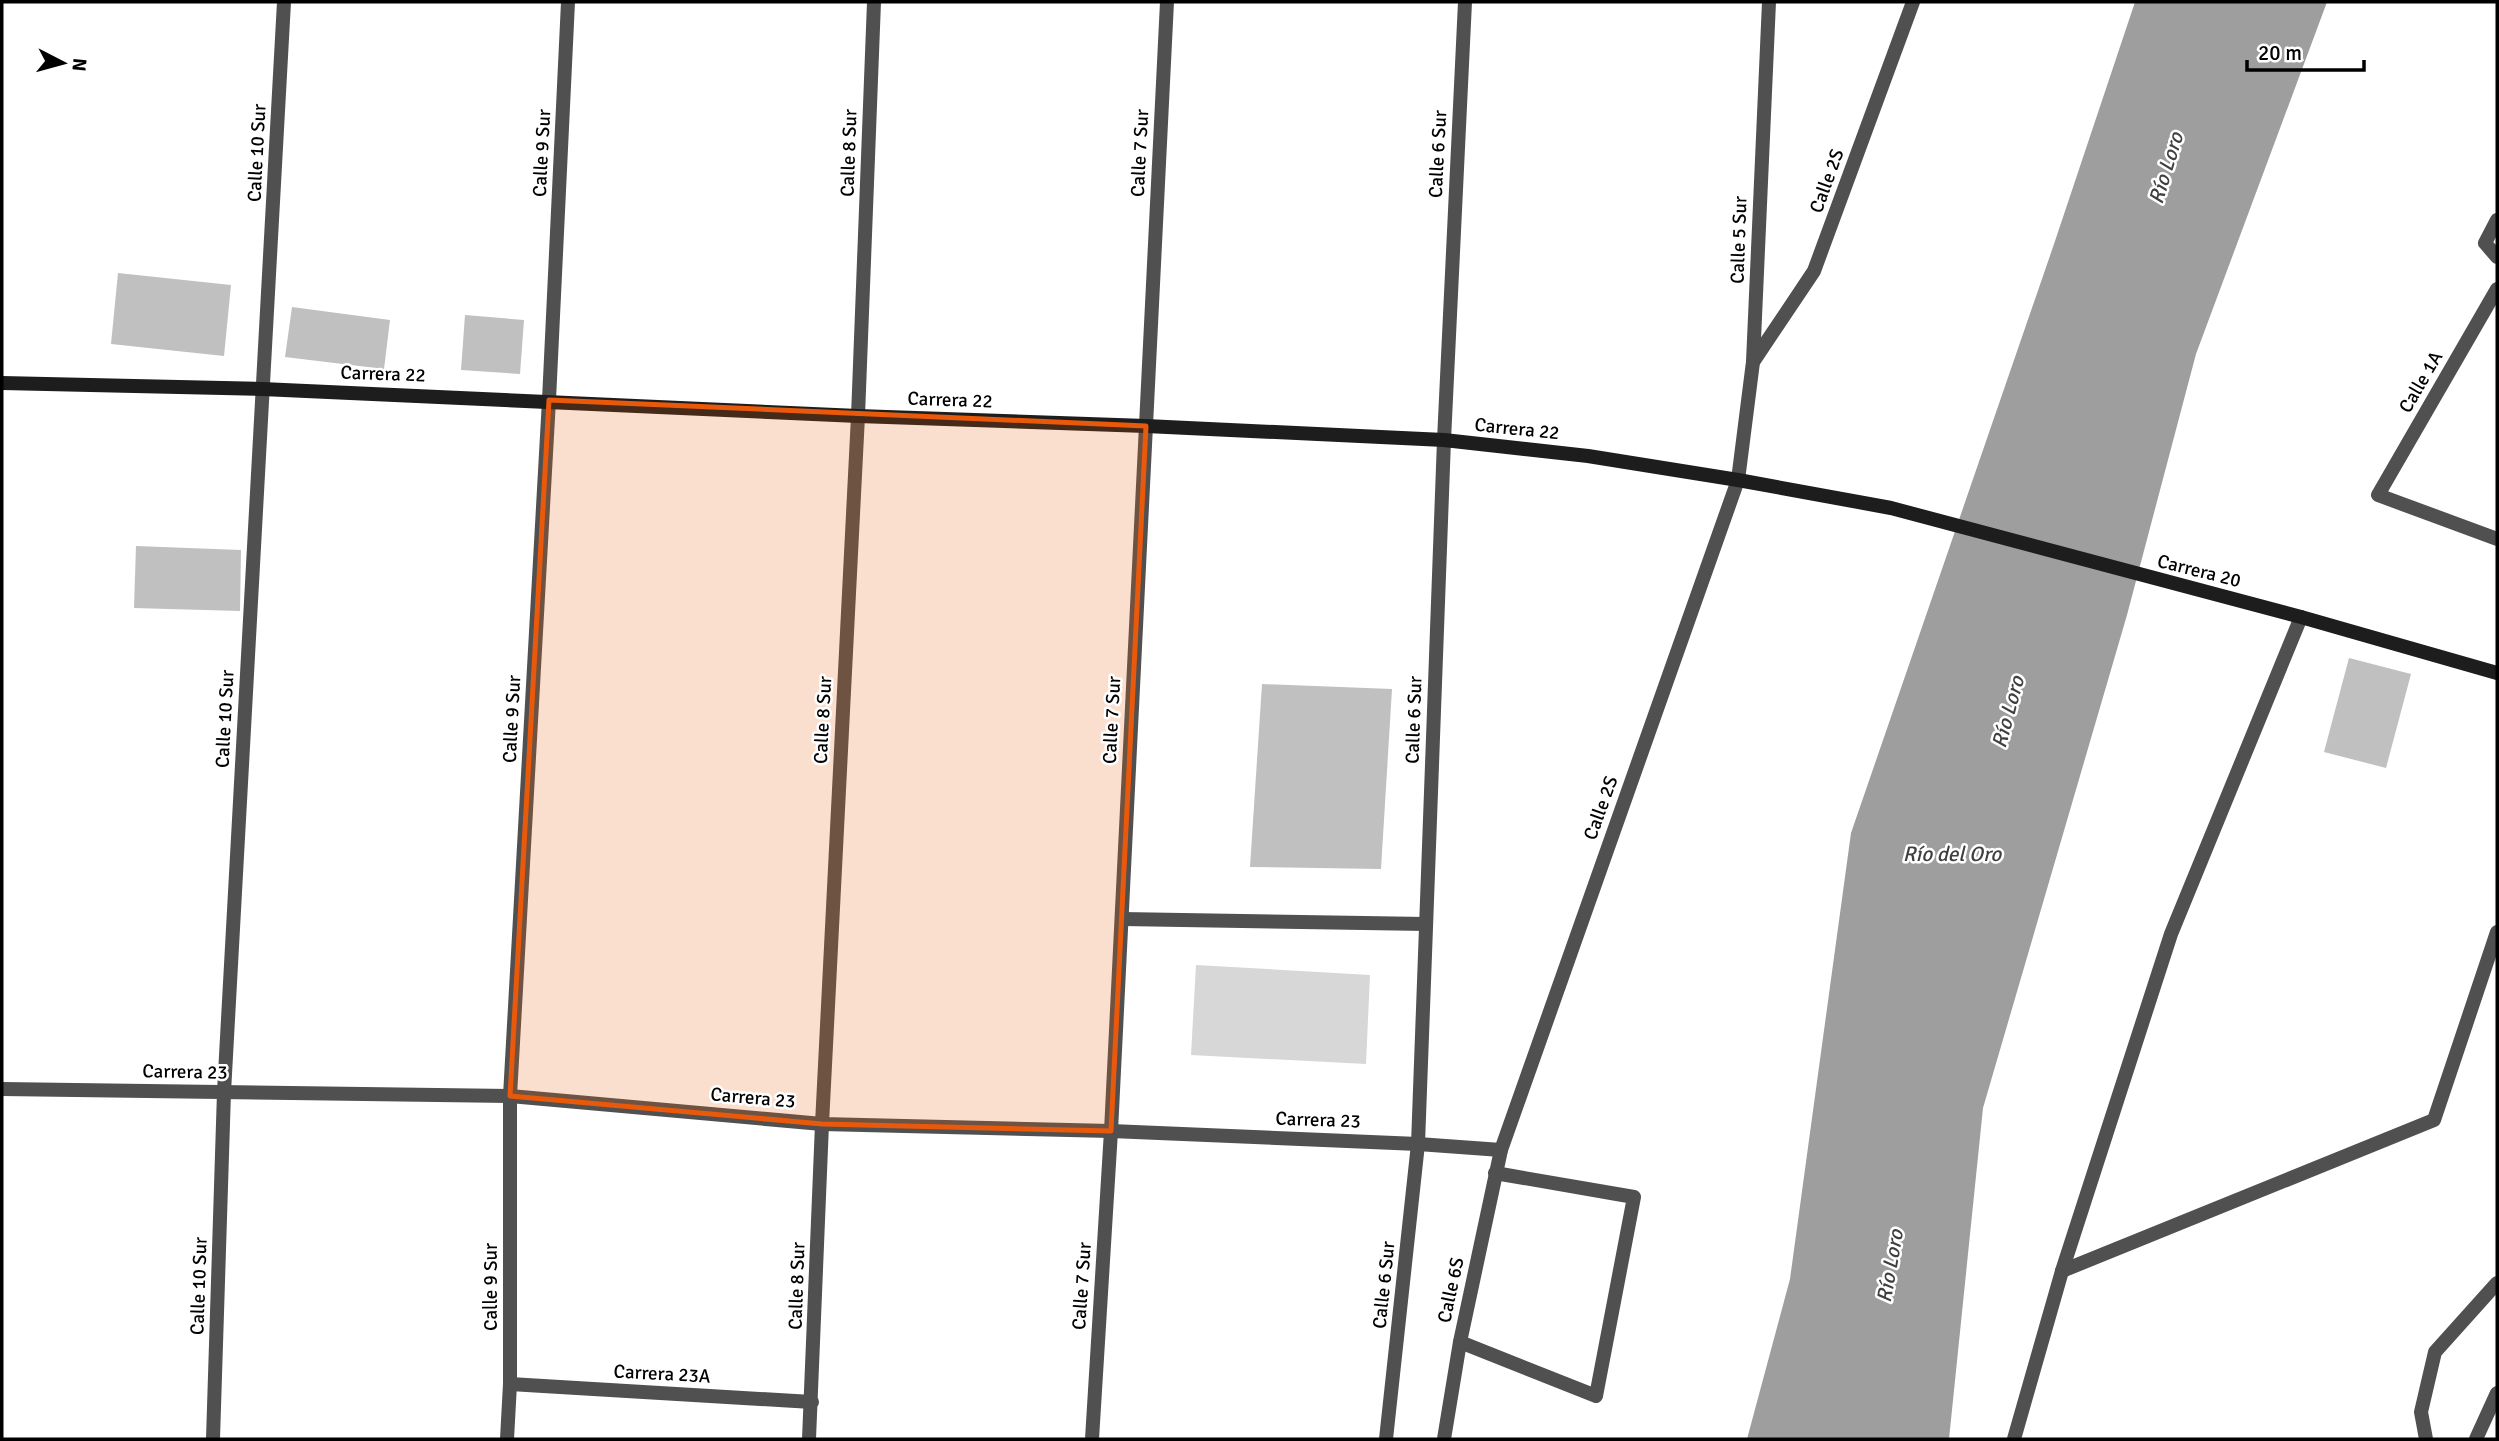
<svg xmlns="http://www.w3.org/2000/svg" width="2499" height="1441" font-family="Signika,sans-serif">
<rect width="100%" height="100%" fill="#fff"/>
<!-- green -->
<polygon fill="#d7d7d7" points="1196,965 1370,975 1366,1064 1191,1055"/>
<!-- water -->
<polygon fill="#9e9e9e" points="2135,2 2327,2 2196,354 2127,615 1983,1108 1949,1439 1747,1439 1790,1279 1851,833 2053,247"/>
<!-- building -->
<g fill="#c0c0c0">
<polygon points="118,273 231,285 224,356 111,344"/>
<polygon points="292,307 390,320 384,369 285,357"/>
<polygon points="465,315 524,320 520,374 461,370"/>
<polygon points="136,546 241,550 240,611 134,608"/>
<polygon points="2349,658 2411,674 2386,768 2324,752"/>
<polygon points="1262,684 1392,689 1381,869 1250,867"/>
</g>
<g fill="none" stroke-linecap="round" stroke-linejoin="round">
<!-- lane -->
<polyline stroke="#505050" stroke-width="14" points="1460,1342 1596,1396 1634,1197 1495,1173"/>
<!-- street -->
<g stroke="#505050" stroke-width="14">
<polyline points="2497,220 2485,243 2497,257"/>
<polyline points="2497,289 2378,495 2497,539"/>
<polyline points="1753,362 1814,271 1913,2"/>
<polyline points="1122,919 1426,924"/>
<polyline points="2,1089 510,1096 822,1124 1111,1131 1418,1144 1501,1150"/>
<polyline points="2062,1271 2434,1120 2497,932"/>
<polyline points="510,1384 812,1402"/>
<polyline points="213,1439 224,1092 284,2"/>
<polyline points="507,1439 510,1384 510,1096 549,400 568,2"/>
<polyline points="809,1439 822,1124 858,416 874,2"/>
<polyline points="1092,1439 1111,1131 1167,2"/>
<polyline points="1386,1439 1418,1144 1444,440 1465,2"/>
<polyline points="1444,1439 1460,1342 1501,1150 1738,480 1753,362 1769,2"/>
<polyline points="2014,1439 2062,1271 2171,934 2301,617"/>
<polyline points="2426,1439 2421,1412 2435,1352 2497,1283"/>
<polyline points="2476,1439 2497,1393"/>
</g>
<!-- secondary -->
<polyline stroke="#1d1d1d" stroke-width="14" points="2,383 262,389 858,416 1146,426 1444,440 1588,456 1738,480 1891,508 2301,617 2497,673"/>
</g>
<!-- marked area -->
<path fill="#e8590c" fill-opacity="0.2" stroke="#e8590c" stroke-width="5" stroke-linejoin="round" d="M549,400L1146,426L1111,1131L822,1124L510,1096Z"/>
<g text-anchor="middle" dominant-baseline="central" stroke-width="5" stroke-linejoin="round" paint-order="stroke">
<!-- street labels -->
<g font-size="19" fill="#000" stroke="#fff">
<text transform="translate(257 153) rotate(-87)">Calle 10 Sur</text>
<text transform="translate(542 153) rotate(-87)">Calle 9 Sur</text>
<text transform="translate(849 153) rotate(-88)">Calle 8 Sur</text>
<text transform="translate(1140 153) rotate(-87)">Calle 7 Sur</text>
<text transform="translate(1438 154) rotate(-87)">Calle 6 Sur</text>
<text transform="translate(1827 181) rotate(-70)">Calle 2S</text>
<text transform="translate(1739 240) rotate(-88)">Calle 5 Sur</text>
<text transform="translate(383 374) rotate(2)">Carrera 22</text>
<text transform="translate(2421 382) rotate(-60)">Calle 1A</text>
<text transform="translate(950 400) rotate(2)">Carrera 22</text>
<text transform="translate(1517 429) rotate(6)">Carrera 22</text>
<text transform="translate(2199 571) rotate(14)">Carrera 20</text>
<text transform="translate(225 719) rotate(-87)">Calle 10 Sur</text>
<text transform="translate(512 719) rotate(-87)">Calle 9 Sur</text>
<text transform="translate(823 720) rotate(-87)">Calle 8 Sur</text>
<text transform="translate(1112 720) rotate(-87)">Calle 7 Sur</text>
<text transform="translate(1414 720) rotate(-88)">Calle 6 Sur</text>
<text transform="translate(1601 808) rotate(-70)">Calle 2S</text>
<text transform="translate(185 1072) rotate(1)">Carrera 23</text>
<text transform="translate(753 1098) rotate(5)">Carrera 23</text>
<text transform="translate(1318 1120) rotate(2)">Carrera 23</text>
<text transform="translate(1384 1285) rotate(-84)">Calle 6 Sur</text>
<text transform="translate(199 1286) rotate(-88)">Calle 10 Sur</text>
<text transform="translate(797 1286) rotate(-88)">Calle 8 Sur</text>
<text transform="translate(1082 1286) rotate(-86)">Calle 7 Sur</text>
<text transform="translate(491 1287) rotate(-90)">Calle 9 Sur</text>
<text transform="translate(1451 1290) rotate(-78)">Calle 6S</text>
<text transform="translate(662 1374) rotate(3)">Carrera 23A</text>
</g>
<!-- water labels -->
<g font-size="21" font-style="italic" fill="#3f3f3f" stroke="#fff">
<text transform="translate(2166 168) rotate(-73)">Río Loro</text>
<text transform="translate(2008 712) rotate(-75)">Río Loro</text>
<text x="1952" y="854">Río del Oro</text>
<text transform="translate(1890 1266) rotate(-80)">Río Loro</text>
</g>
</g>
<!-- border -->
<rect width="2499" height="1441" fill="none" stroke="#000000" stroke-width="7"/>
<!-- north arrow -->
<g transform="translate(63 63) rotate(96)" stroke="#ffffff" stroke-width="5" paint-order="stroke">
<path d="M0-5L12 26L0 18L-12 26Z" fill="#000000"/>
<text y="-10" font-size="19" font-weight="bold" text-anchor="middle" fill="#000000">N</text>
</g>
<!-- scale -->
<path d="M2247 60v10h117v-10" fill="none" stroke="#000000" stroke-width="3.5"/>
<text x="2258" y="60" font-size="21" fill="#000000" stroke="#ffffff" stroke-width="5" paint-order="stroke">20 m</text>
</svg>
